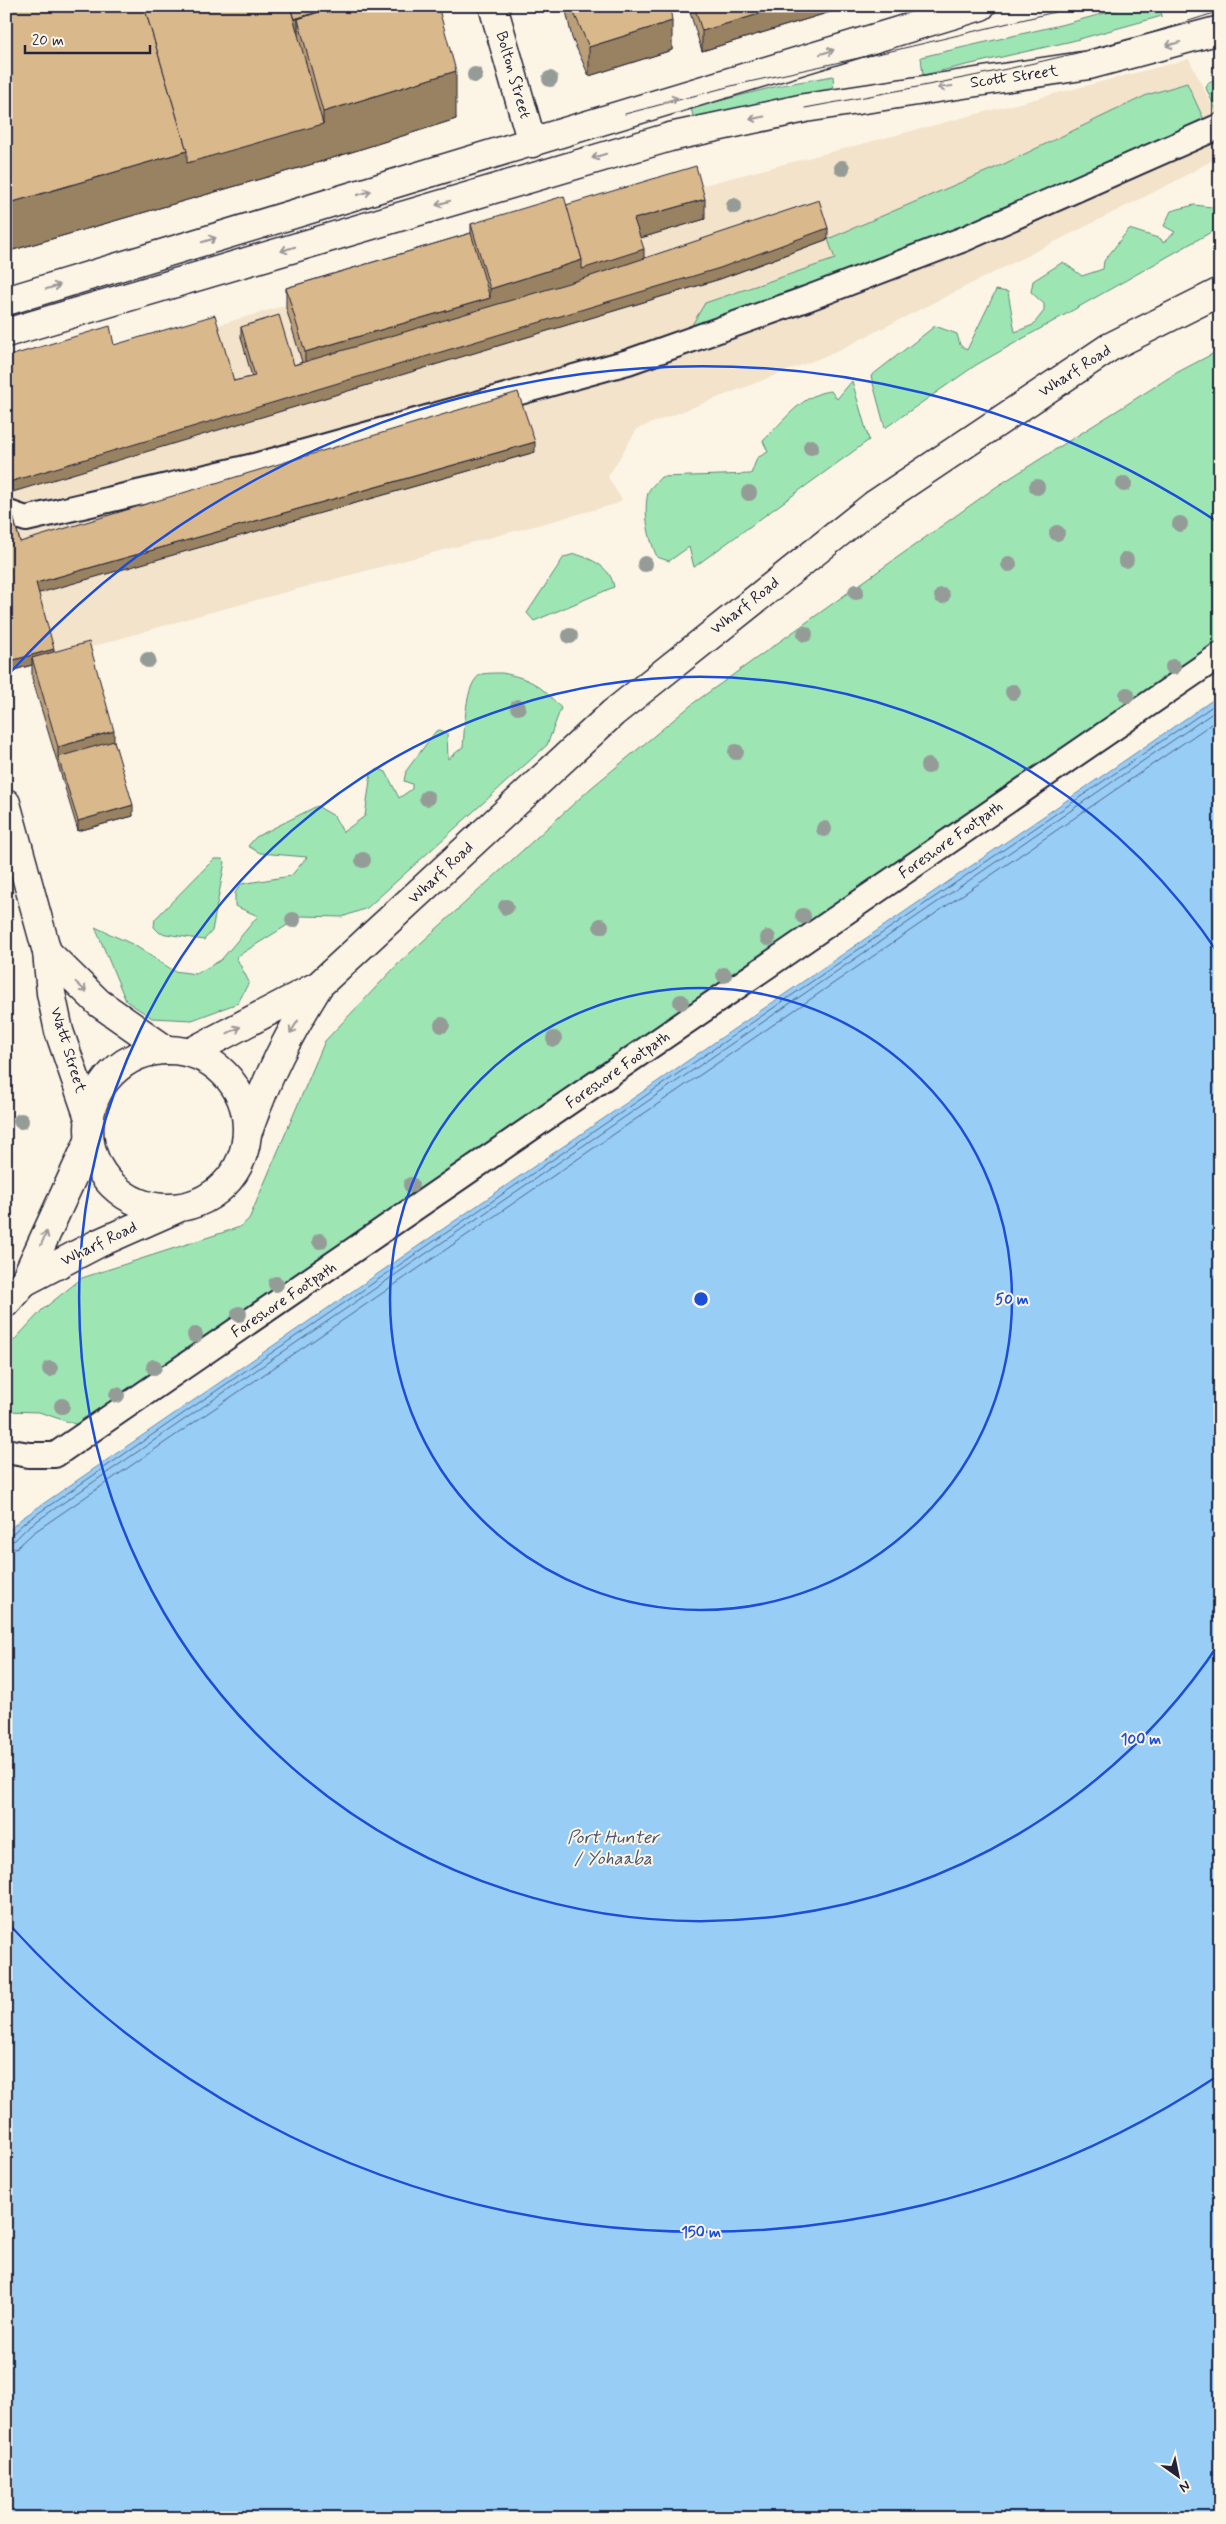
<svg xmlns="http://www.w3.org/2000/svg" width="1226" height="2524" font-family="Mynerve,sans-serif">
<rect width="100%" height="100%" fill="#fcf5e5"/>
<filter id="ink" filterUnits="userSpaceOnUse"><feTurbulence type="fractalNoise" baseFrequency=".02" numOctaves="2"/><feDisplacementMap in="SourceGraphic" scale="10" xChannelSelector="R" yChannelSelector="G"/><feConvolveMatrix kernelMatrix="1 2 1 2 8 2 1 2 1" color-interpolation-filters="sRGB"/></filter>
<g filter="url(#ink)">
<!-- built -->
<polygon fill="#f2e3ca" points="1189,59 1220,122 1220,156 1172,183 833,353 637,429 608,477 622,500 616,504 197,616 10,671 6,659 6,368 114,355 696,187"/>
<!-- green -->
<g fill="#9de6b4" stroke="#608478">
<polygon points="1130,6 1159,6 1162,16 1072,41 923,75 921,57 1069,23"/>
<polygon points="833,76 834,91 694,120 691,108 782,85"/>
<polygon points="1220,79 1220,116 1219,117 1206,88 1208,83"/>
<polygon points="1187,83 1205,122 946,238 689,330 705,303 835,259 828,239 1004,164 1147,95"/>
<polygon points="1194,205 1220,208 1220,227 976,365 885,428 871,376 935,326 957,334 960,345 967,350 996,290 1008,292 1015,332 1033,325 1044,311 1044,304 1031,292 1033,281 1063,262 1082,276 1103,269 1104,261 1129,229 1161,239 1163,243 1175,232 1164,226 1171,211"/>
<polygon points="1220,350 1220,643 78,1425 39,1412 6,1411 6,1349 42,1310 82,1278 240,1227 249,1219 325,1041 399,963 591,788 695,702 996,487 1178,372"/>
<path d="M852,381L869,440L694,567L689,547L669,561L657,557C649,539 643,513 648,493C649,488 657,482 661,477L751,474L757,458L768,452L763,441C783,422 803,393 831,391L837,399Z"/>
<path d="M575,554C593,559 611,568 614,587L534,621L527,613L564,557Z"/>
<path d="M502,673C532,679 540,685 561,708L547,745L367,908L342,917L302,916L236,957L249,982L238,1003L192,1020L152,1018L126,1001L95,927L134,945L174,971L196,974L221,960L258,916L235,906V893L241,884L291,876L307,857L260,853L248,846L256,837L317,806L334,816L343,832L365,816L371,773L379,769L386,772L399,798L412,789V784L404,781L406,771L436,731L440,730L447,733L448,759L463,747C465,730 464,681 482,674C488,673 496,673 502,673Z"/>
<polygon points="214,859 222,859 225,862 212,931 204,940 160,933 154,927 155,919"/>
</g>
<!-- water -->
<polygon fill="#98cdf6" stroke="#6989ab" points="1220,695 1220,2518 6,2518 6,1533 21,1519"/>
<g fill="none" stroke-linecap="round" stroke-linejoin="round">
<!-- shore -->
<g stroke="#516686" stroke-width="1">
<polyline points="6,1536 11,1535 24,1523 1220,701"/>
<polyline points="6,1543 15,1540 28,1527 1220,708"/>
<polyline points="6,1550 18,1547 33,1533 1220,718"/>
</g>
<!-- pedestrian casing -->
<g stroke="#22223b" stroke-width="28">
<g id="pedestrian">
<polyline points="6,512 26,519 254,466 628,362 806,299 964,239 1220,126"/>
<polyline points="6,1451 29,1455 55,1455 1220,655"/>
</g>
</g>
<!-- minor casing -->
<g stroke="#22223b" stroke-width="31">
<polyline id="minor" points="493,6 532,143"/>
</g>
<!-- tertiary casing -->
<g stroke="#22223b" stroke-width="31">
<g id="tertiary">
<polyline points="24,1282 99,1243 176,1209"/>
<polyline points="6,1303 24,1282 89,1141"/>
</g>
</g>
<!-- secondary casing -->
<g stroke="#22223b" stroke-width="31">
<g id="secondary">
<polyline points="6,301 981,6"/>
<polyline points="6,333 670,137 805,108 1089,65 1220,30"/>
<polyline points="6,803 47,952 51,993 59,1031 89,1118"/>
<polyline points="47,952 99,1003 166,1050"/>
<circle cx="168" cy="1129" r="79"/>
<polyline points="191,1052 319,985 613,713 874,505 1110,347 1220,292"/>
<path d="M249,1129C268,1074 288,1036 318,987"/>
</g>
</g>
<!-- pedestrian -->
<use href="#pedestrian" stroke="#fcf5e5" stroke-width="24"/>
<!-- minor -->
<use href="#minor" stroke="#fcf5e5" stroke-width="28"/>
<!-- tertiary -->
<use href="#tertiary" stroke="#fcf5e5" stroke-width="28"/>
<!-- secondary -->
<use href="#secondary" stroke="#fcf5e5" stroke-width="28"/>
<!-- tram -->
<g stroke="#22223b" stroke-width="1">
<path d="M805,108C896,91 987,75 1077,53C1126,42 1173,26 1220,11"/>
<polyline points="625,114 735,85 900,49 1080,6"/>
</g>
</g>
<!-- trees -->
<g fill="#959c98">
<circle cx="475" cy="75" r="8"/>
<circle cx="550" cy="79" r="8"/>
<circle cx="842" cy="168" r="8"/>
<circle cx="734" cy="206" r="8"/>
<circle cx="811" cy="447" r="8"/>
<circle cx="1124" cy="484" r="8"/>
<circle cx="1037" cy="487" r="8"/>
<circle cx="749" cy="493" r="8"/>
<circle cx="1180" cy="524" r="8"/>
<circle cx="1057" cy="533" r="8"/>
<circle cx="1126" cy="560" r="8"/>
<circle cx="645" cy="564" r="8"/>
<circle cx="1009" cy="564" r="8"/>
<circle cx="856" cy="592" r="8"/>
<circle cx="942" cy="596" r="8"/>
<circle cx="805" cy="634" r="8"/>
<circle cx="570" cy="636" r="8"/>
<circle cx="148" cy="660" r="8"/>
<circle cx="1173" cy="667" r="8"/>
<circle cx="1013" cy="692" r="8"/>
<circle cx="1127" cy="695" r="8"/>
<circle cx="518" cy="707" r="8"/>
<circle cx="736" cy="752" r="8"/>
<circle cx="928" cy="766" r="8"/>
<circle cx="427" cy="798" r="8"/>
<circle cx="824" cy="829" r="8"/>
<circle cx="363" cy="860" r="8"/>
<circle cx="506" cy="907" r="8"/>
<circle cx="803" cy="916" r="8"/>
<circle cx="293" cy="920" r="8"/>
<circle cx="601" cy="926" r="8"/>
<circle cx="768" cy="938" r="8"/>
<circle cx="724" cy="975" r="8"/>
<circle cx="681" cy="1002" r="8"/>
<circle cx="442" cy="1025" r="8"/>
<circle cx="554" cy="1039" r="8"/>
<circle cx="21" cy="1121" r="8"/>
<circle cx="411" cy="1185" r="8"/>
<circle cx="320" cy="1241" r="8"/>
<circle cx="276" cy="1284" r="8"/>
<circle cx="239" cy="1314" r="8"/>
<circle cx="195" cy="1335" r="8"/>
<circle cx="154" cy="1367" r="8"/>
<circle cx="50" cy="1369" r="8"/>
<circle cx="117" cy="1395" r="8"/>
<circle cx="62" cy="1406" r="8"/>
</g>
<!-- wall -->
<g fill="#bb9f78" stroke="#22223b">
<polygon points="6,6 438,6 456,119 323,161 6,252"/>
<polygon points="565,6 670,6 672,50 589,76 572,38"/>
<polygon points="688,6 850,6 702,51"/>
<polygon points="566,205 705,219 640,238 644,258 828,239 720,279 7,493 20,542 535,452 38,593 54,652 114,741 133,816 78,831 32,678 32,665 10,671 6,659 6,357 114,345 234,381 252,377 241,337 241,327 294,365 302,362 286,308 286,288 471,233 471,224"/>
</g>
<!-- shaded-wall -->
<g fill="#988262" stroke="#22223b">
<polygon points="339,6 298,19 298,47 293,20"/>
<polygon points="759,6 850,6 702,51 702,31 759,14"/>
<polygon points="672,21 672,50 589,76 589,47"/>
<polygon points="456,71 456,119 323,161 6,252 6,204 187,151 323,124 323,112"/>
<polygon points="705,199 705,219 634,240 634,219"/>
<polygon points="828,228 828,239 720,279 6,494 6,483"/>
<polygon points="644,249 644,269 305,372 305,352 490,298 490,289 582,260"/>
<polygon points="535,442 535,452 36,594 36,583"/>
<polygon points="54,649 54,659 32,658 32,665 10,671 10,661"/>
<polygon points="114,731 114,751 58,757 58,747"/>
<polygon points="133,805 133,816 78,831 78,821"/>
</g>
<!-- building -->
<g fill="#d9b98c" stroke="#22223b">
<polygon points="6,6 144,6 187,151 6,204"/>
<polygon points="144,6 290,6 323,124 187,163 187,151"/>
<polygon points="290,6 337,6 294,19"/>
<polygon points="337,6 438,6 456,71 323,112 298,19"/>
<polygon points="571,6 670,6 672,21 589,47"/>
<polygon points="694,6 757,6 759,14 702,31"/>
<polygon points="696,166 705,199 634,219 644,249 582,269 582,260 566,205"/>
<polygon points="564,196 582,260 490,289 471,224"/>
<polygon points="819,200 828,228 720,268 6,483 6,357 110,326 114,345 215,315 234,381 255,376 241,327 279,315 294,365 582,279"/>
<polygon points="471,233 490,298 305,352 286,288"/>
<polygon points="518,392 535,442 36,583 54,649 10,661 6,648 6,491 20,542"/>
<polygon points="89,642 114,731 58,747 32,658"/>
<polygon points="114,741 133,805 78,821 58,757"/>
</g>
<!-- one-way arrows -->
<defs><path id="oneway-shaft" d="M-6 0H5M1.5-3L5.5 0L1.5 3" fill="none" stroke-width="1.6" stroke-linecap="round" stroke-linejoin="round" transform="scale(1.25)"/></defs>
<g stroke="#9a9698">
<use href="#oneway-shaft" transform="translate(1173 44) rotate(164)"/>
<use href="#oneway-shaft" transform="translate(827 52) rotate(-17)"/>
<use href="#oneway-shaft" transform="translate(945 87) rotate(172)"/>
<use href="#oneway-shaft" transform="translate(671 100) rotate(-17)"/>
<use href="#oneway-shaft" transform="translate(757 118) rotate(168)"/>
<use href="#oneway-shaft" transform="translate(599 156) rotate(163)"/>
<use href="#oneway-shaft" transform="translate(364 193) rotate(-17)"/>
<use href="#oneway-shaft" transform="translate(443 203) rotate(163)"/>
<use href="#oneway-shaft" transform="translate(209 240) rotate(-17)"/>
<use href="#oneway-shaft" transform="translate(288 249) rotate(163)"/>
<use href="#oneway-shaft" transform="translate(53 287) rotate(-17)"/>
<use href="#oneway-shaft" transform="translate(81 987) rotate(43)"/>
<use href="#oneway-shaft" transform="translate(294 1027) rotate(122)"/>
<use href="#oneway-shaft" transform="translate(234 1030) rotate(-27)"/>
<use href="#oneway-shaft" transform="translate(44 1238) rotate(-66)"/>
</g>
</g>
<!-- distance rings -->
<g fill="none" stroke="#1d4ed8" stroke-width="2.5">
<circle cx="701" cy="1299" r="311"/>
<path d="M1220 1642A622 622 0 1 1 1220 956"/>
<path d="M1216 2077A933 933 0 0 1 8 1923M8 675A933 933 0 0 1 1216 521"/>
</g>
<g text-anchor="middle" dominant-baseline="central" stroke-width="4" stroke-linejoin="round" paint-order="stroke">
<!-- street labels -->
<g font-size="16" fill="#22223b" stroke="#fcf5e5">
<text transform="translate(513 75) rotate(74)">Bolton Street</text>
<text transform="translate(1014 77) rotate(-8)">Scott Street</text>
<text transform="translate(1075 371) rotate(-33)">Wharf Road</text>
<text transform="translate(745 606) rotate(-38)">Wharf Road</text>
<text transform="translate(951 840) rotate(-35)">Foreshore Footpath</text>
<text transform="translate(441 873) rotate(-43)">Wharf Road</text>
<text transform="translate(68 1050) rotate(73)">Watt Street</text>
<text transform="translate(618 1070) rotate(-35)">Foreshore Footpath</text>
<text transform="translate(99 1244) rotate(-26)">Wharf Road</text>
<text transform="translate(284 1300) rotate(-34)">Foreshore Footpath</text>
</g>
<!-- water labels -->
<g font-size="18" font-style="italic" fill="#455573" stroke="#fcf5e5">
<text x="613" y="1838">Port Hunter<tspan x="613" dy="21">/ Yohaaba</tspan></text>
</g>
</g>
<circle cx="701" cy="1299" r="8" fill="#1d4ed8" stroke="#fcf5e5" stroke-width="2.5"/>
<g font-size="15" text-anchor="middle" font-weight="bold" fill="#1d4ed8" stroke="#fcf5e5" stroke-width="4" stroke-linejoin="round" paint-order="stroke">
<text x="1012" y="1304">50 m</text>
<text x="1141" y="1744">100 m</text>
<text x="701" y="2237">150 m</text>
</g>
<!-- margin -->
<rect width="1226" height="2524" fill="none" stroke="#fcf5e5" stroke-width="25"/>
<rect x="12" y="12" width="1201" height="2499" fill="none" stroke="#22223b" stroke-width="2" filter="url(#ink)"/>
<!-- north arrow -->
<g transform="translate(1178 2476) rotate(147)" stroke="#fcf5e5" stroke-width="4" paint-order="stroke">
<path d="M0-4L9 19L0 12L-9 19Z" fill="#22223b"/>
<text y="-8" font-size="14" font-weight="bold" text-anchor="middle" fill="#22223b">N</text>
</g>
<!-- scale -->
<path d="M25 45v8h125v-8" fill="none" stroke="#22223b" stroke-width="2.5"/>
<text x="32" y="45" font-size="15" fill="#22223b" stroke="#fcf5e5" stroke-width="4" paint-order="stroke">20 m</text>
</svg>
